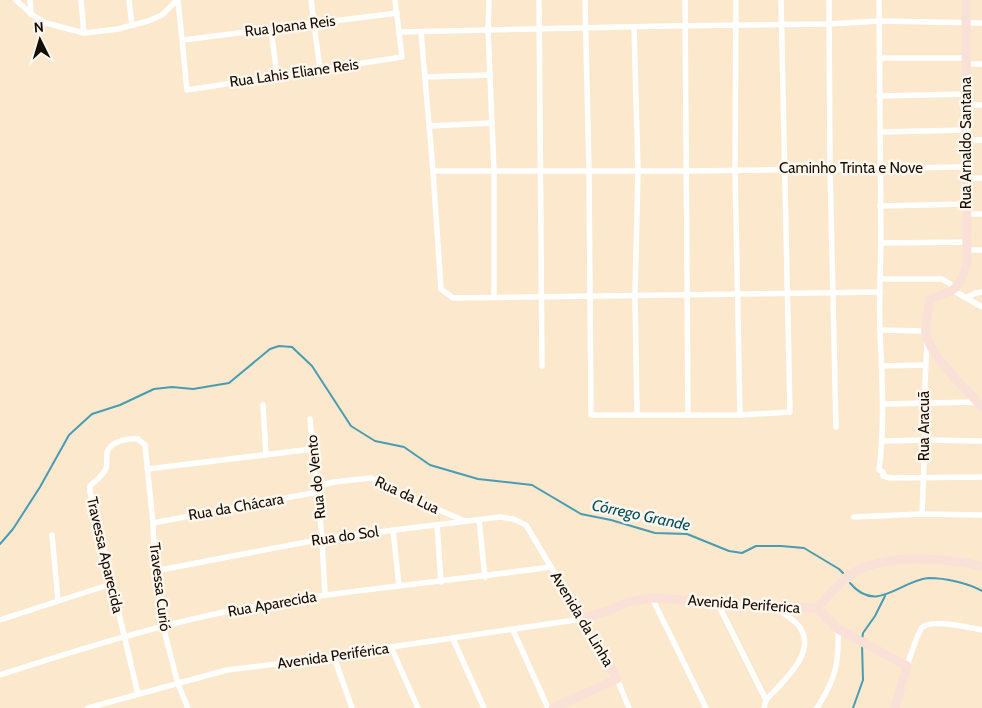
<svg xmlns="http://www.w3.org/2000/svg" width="982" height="708" font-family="Cabin,sans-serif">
<rect width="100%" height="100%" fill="#fbe8cd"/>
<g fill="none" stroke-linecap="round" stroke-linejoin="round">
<!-- stream -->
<g stroke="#4b9bb3" stroke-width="2">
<polyline points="0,544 13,529 40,487 69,435 92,414 120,405 154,389 172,387 193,389 229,383 270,349 279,346 292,347 312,366 351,426 375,441 404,447 430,465 478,479 532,485 581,514 611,520 655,533 687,534 729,551 742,553 756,546 781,546 804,548 839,569 843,573"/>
<path d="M850,583C877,615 900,580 929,578C945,578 968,583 982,591"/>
<polyline points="862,640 863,633 875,616 885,596"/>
<polyline points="853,708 863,680 862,644"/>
</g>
<!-- street -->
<g stroke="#fff" stroke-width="5.5">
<polyline points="16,0 31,14 46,23 84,33 118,29 148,21 162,15 177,0"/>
<polyline points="30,0 31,14"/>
<polyline points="81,0 84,33"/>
<polyline points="129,0 132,25"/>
<polyline points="178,0 187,90 402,57 395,0"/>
<polyline points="311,0 320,70"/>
<polyline points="489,0 488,30 494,171 494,297"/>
<polyline points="539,0 542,366"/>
<polyline points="585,0 589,171 591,415 740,415 790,412 781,0"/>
<polyline points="685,0 688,415"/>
<polyline points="736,0 735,170 740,415"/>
<polyline points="829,0 830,168 836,427"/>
<path d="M879,0L881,243C880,273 879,302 880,332C882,378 885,424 879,470L883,472V476L890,478L982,477"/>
<polyline points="634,27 638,171 635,295 637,415"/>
<polyline points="271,29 277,75"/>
<polyline points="399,32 667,26 829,24 879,21 982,23"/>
<polyline points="421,32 433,171 441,289 453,298 880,292"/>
<polyline points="183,40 397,13"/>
<polyline points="879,58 967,58"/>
<polyline points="965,64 982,64"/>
<polyline points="425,77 490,75"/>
<polyline points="879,96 967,94"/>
<polyline points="967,105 982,105"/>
<polyline points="429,126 492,123"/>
<polyline points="880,132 967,130"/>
<polyline points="966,140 982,140"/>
<polyline points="433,171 686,171 967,167"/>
<polyline points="966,178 982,178"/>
<polyline points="880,206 967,204"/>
<polyline points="967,214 982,214"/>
<polyline points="881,243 967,242"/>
<polyline points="967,250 982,250"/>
<polyline points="880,279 942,279 950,284 954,291 982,307"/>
<polyline points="967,297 976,293 982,292"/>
<polyline points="880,330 925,331"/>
<polyline points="882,366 925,365"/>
<polyline points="883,404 978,402"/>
<polyline points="263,405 266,455"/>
<polyline points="310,419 322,539 325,595"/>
<polyline points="883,441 925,440 982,441"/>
<polyline points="147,469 313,449"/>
<polyline points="318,486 334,482 371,478 411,498 465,521"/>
<polyline points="922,514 925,440 924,403 927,341"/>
<polyline points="854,517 922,514 982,515"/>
<polyline points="479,520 485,577"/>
<polyline points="153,523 318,492"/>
<polyline points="437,525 441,582"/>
<polyline points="393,530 399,586"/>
<polyline points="52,535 58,600"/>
<polyline points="652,598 706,708"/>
<polyline points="717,602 766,700"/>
<polyline points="0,620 111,584"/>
<polyline points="513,630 548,708"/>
<polyline points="453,639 484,708"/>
<polyline points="391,647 418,708"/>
<polyline points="334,657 352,708"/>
<path d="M907,666C911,654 915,640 921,629C928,617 970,628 982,630"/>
<path d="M0,675C77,650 154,626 234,610C339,590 445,582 550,567"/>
<polyline points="617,679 629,708"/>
<path d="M138,694L90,492V486C95,481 104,475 106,468C108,463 106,457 107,452C111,441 128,438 138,439L145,445L153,523L155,571L163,626L178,684L188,708"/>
<polyline points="88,708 227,670 334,657 391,647 582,619 526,525 513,519 500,517 322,539 155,571"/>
<path d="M764,708L766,700C782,682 820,651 798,625C791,617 781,613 774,605"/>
<path d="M817,708C836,678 839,665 838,629"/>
</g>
<!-- secondary -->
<g stroke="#fae1d7" stroke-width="9">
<path d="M966,0L967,264C959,290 955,291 930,299C929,310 924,323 926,333C929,356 967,389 982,407"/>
<polyline points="817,608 838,629 907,666 895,708"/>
<path d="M553,708L617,679L582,619L613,609L627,602L652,598L774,605L808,608H817C829,596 839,582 853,573C885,553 947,558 982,566"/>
</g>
</g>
<g text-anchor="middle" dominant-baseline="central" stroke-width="5" stroke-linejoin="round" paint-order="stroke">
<!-- street labels -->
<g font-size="15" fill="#140e05" stroke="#fff7ed">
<text transform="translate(290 26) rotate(-7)">Rua Joana Reis</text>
<text transform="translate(294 73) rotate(-8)">Rua Lahis Eliane Reis</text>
<text transform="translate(966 143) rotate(-90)">Rua Arnaldo Santana</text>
<text x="851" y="168">Caminho Trinta e Nove</text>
<text transform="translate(924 426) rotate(-90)">Rua Aracuã</text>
<text transform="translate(316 477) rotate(-96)">Rua do Vento</text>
<text transform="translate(407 495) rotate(25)">Rua da Lua</text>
<text transform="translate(236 507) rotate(-10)">Rua da Chácara</text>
<text transform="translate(345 536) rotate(-8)">Rua do Sol</text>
<text transform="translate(105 555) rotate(77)">Travessa Aparecida</text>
<text transform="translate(160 587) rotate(83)">Travessa Curió</text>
<text transform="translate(272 604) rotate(-10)">Rua Aparecida</text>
<text transform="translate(744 604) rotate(4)">Avenida Periferica</text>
<text transform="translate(582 619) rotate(59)">Avenida da Linha</text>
<text transform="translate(333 656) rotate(-8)">Avenida Periférica</text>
</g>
<!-- water labels -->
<g font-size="16" font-style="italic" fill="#054e5f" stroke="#fff7ed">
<text transform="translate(641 515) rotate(12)">Córrego Grande</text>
</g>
</g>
<!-- north arrow -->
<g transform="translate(40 40) rotate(355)" stroke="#fff7ed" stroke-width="4" paint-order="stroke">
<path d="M0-4L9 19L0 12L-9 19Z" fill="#140e05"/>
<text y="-8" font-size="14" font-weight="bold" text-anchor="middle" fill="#140e05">N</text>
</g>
</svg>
